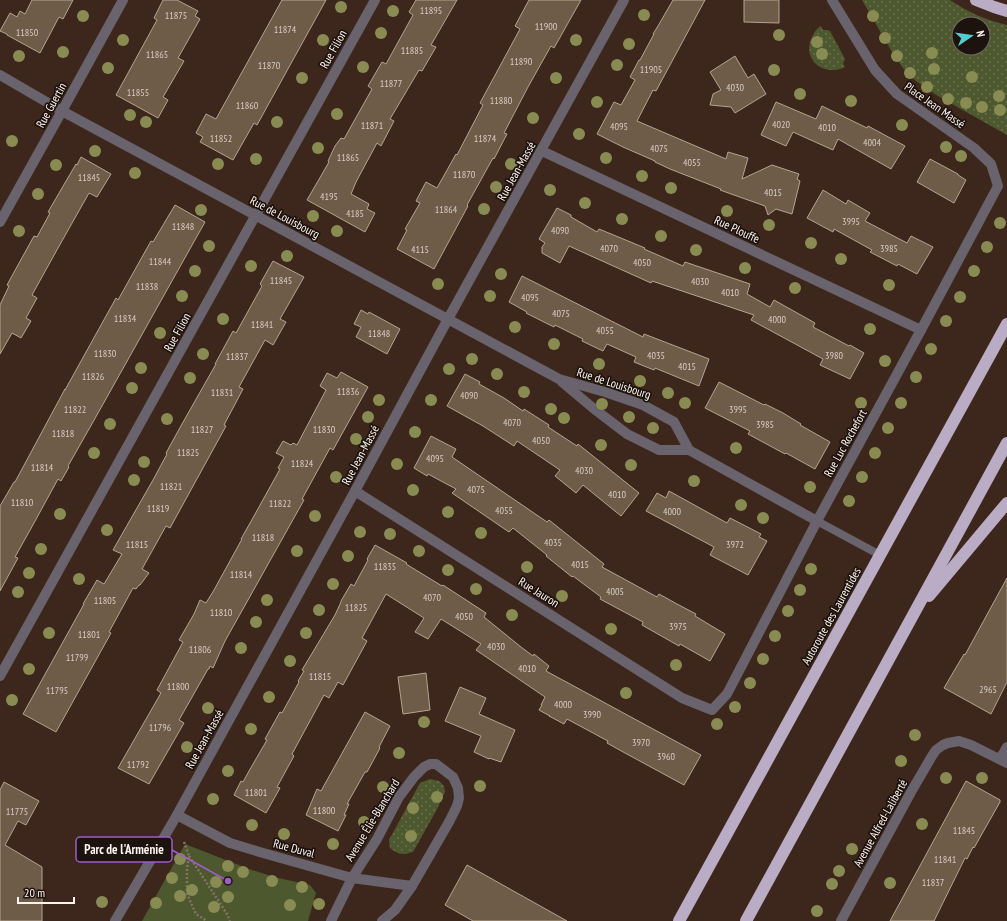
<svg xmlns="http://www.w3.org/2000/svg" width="1007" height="921" font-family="'PT Sans Narrow',sans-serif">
<defs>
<pattern id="grass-dots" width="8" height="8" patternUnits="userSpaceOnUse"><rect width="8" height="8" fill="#4e582e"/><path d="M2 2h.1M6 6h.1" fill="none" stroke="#69704c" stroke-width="1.8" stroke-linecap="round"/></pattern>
</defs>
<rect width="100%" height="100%" fill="#3d271c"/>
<!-- grass -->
<g fill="url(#grass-dots)" fill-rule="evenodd">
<path d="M862,0H950C967,12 986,20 1007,25V135L938,96L916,81L903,68L895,57ZM959,24H983V48H959Z"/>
<path d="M821,26L823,30H827L830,31L845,59L843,64L845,67C823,78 800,58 813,35C815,31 817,28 821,26Z"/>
<path d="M430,779L439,781L444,786L445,792L436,811L413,852C402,855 399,855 390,848L389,840L420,783Z"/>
</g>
<!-- green -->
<polygon fill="#4e582e" points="185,844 249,869 274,877 310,885 316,893 308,921 142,921"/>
<!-- building -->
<g fill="#6e5b48" stroke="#b8a38f">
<polygon points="32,0 73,0 63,19 59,17 40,53 7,35 7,34 0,31 10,13 17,17 20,11 25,14"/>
<polygon points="163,0 177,0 198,11 195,16 200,19 178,58 184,61 163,97 168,100 158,118 116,95 157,20 154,18"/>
<polygon points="282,0 326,0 257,125 254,123 233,160 200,142 203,137 196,133 206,114 216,119"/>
<polygon points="416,0 457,0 431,45 436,47 422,71 419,70 390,119 394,121 381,146 377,143 356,182 351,194 369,204 367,209 375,213 365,232 307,200 329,162 328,161 335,146 341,138 344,139 372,89 368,86 382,62 386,64 413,15 409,12"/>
<polygon points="529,0 581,0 554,48 551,46 528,87 504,133 507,134 494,159 493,158 467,205 468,206 434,269 397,249 407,230 405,229 420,203 416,201 426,182 437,188 456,154 457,155 483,105 480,103 520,29 515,26"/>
<polygon points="673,0 705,0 656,91 653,90 637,121 726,159 728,152 748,158 742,179 772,165 799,174 797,179 800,181 792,214 776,209 768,215 765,206 720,190 721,189 670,169 655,162 655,161 623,147 597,134 614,102 621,105 635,80 630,77 639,60 640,60 654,34 653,34 658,26"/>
<polygon points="744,0 779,0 779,23 744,22"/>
<polygon points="735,56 748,78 754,74 766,94 735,113 731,107 710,105 713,94 721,90 710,72"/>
<polygon points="776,102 816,119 822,106 867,128 868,126 905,146 891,169 838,139 833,150 793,132 786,146 761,135"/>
<polygon points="81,157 111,174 97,197 89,193 58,248 32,295 37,298 26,318 31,321 21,338 12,333 0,354 0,305 9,286 7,285 34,236 37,237 50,213 48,212 76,164 77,165"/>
<polygon points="930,159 958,174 958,175 966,180 954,203 917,182"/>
<polygon points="823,190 846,204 848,200 870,213 865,221 907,243 911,236 933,247 917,274 898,264 897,266 870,252 872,250 834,229 833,232 807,218"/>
<polygon points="175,205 205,222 93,422 68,466 69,467 61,481 58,479 34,523 15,557 18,558 0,591 0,506 14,482 15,482 65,389 65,390 116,298 118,300 151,241 153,242"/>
<polygon points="557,208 571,215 571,217 597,232 599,229 645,248 644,249 683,266 685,262 750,284 747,294 770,307 774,300 815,323 813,327 849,346 850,345 864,353 850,379 820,365 823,359 751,320 754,315 652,281 651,283 569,246 560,263 542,253 542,247 545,243 539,239"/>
<polygon points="273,261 304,277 280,319 286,322 273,345 265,340 239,387 243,389 224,425 226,426 170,528 166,526 142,569 149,573 140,585 139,585 136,589 133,588 109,632 111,633 56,732 23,714 84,604 83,604 97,580 104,584 122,554 113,550 153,480 167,454 166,453 182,424 216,364 215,364 233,331 236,333 262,286 260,284"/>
<polygon points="522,276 643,337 644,334 709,359 699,386 655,368 654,370 634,362 636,357 607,344 603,351 582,341 583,339 555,325 554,327 526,313 527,312 509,302"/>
<polygon points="361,310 368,314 369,312 400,329 387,354 356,337 361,327 354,324"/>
<polygon points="341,372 368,387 333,450 330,448 302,499 304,500 225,641 213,668 210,666 209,669 208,669 179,720 184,723 149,784 118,768 161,693 157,690 183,642 179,640 194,614 200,600 206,603 214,590 242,539 241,539 254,516 280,469 278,468 284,457 276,453 283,441 291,445 293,443 297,445 326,390 320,386 327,373 337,378"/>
<polygon points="465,374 480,382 479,384 504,398 523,411 524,409 549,425 548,427 577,446 578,444 639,493 621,516 583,485 576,493 555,476 560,470 517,441 514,446 483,426 447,406"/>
<polygon points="719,382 764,405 765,404 783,413 801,424 800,425 830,442 815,469 786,453 785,454 748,434 750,431 705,408"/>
<polygon points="431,436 456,449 452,457 547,522 549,520 604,564 602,567 657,597 659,594 677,604 696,614 695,616 725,634 710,661 680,644 679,646 642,625 643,622 600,599 601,597 573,576 572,577 546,556 547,555 513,528 509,532 452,493 456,489 428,474 427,476 414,468"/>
<polygon points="669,491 727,523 730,518 761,534 759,537 767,541 748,575 710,555 714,547 646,511 657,493 666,498"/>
<polygon points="375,545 407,563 406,564 442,586 443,585 486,613 484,617 521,647 533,656 534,654 549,666 546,671 701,755 684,785 625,753 607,743 608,741 567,719 564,724 549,716 550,716 539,710 542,705 541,705 545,697 476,650 481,644 441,619 428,639 415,632 424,618 386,594 362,638 367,641 343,685 338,682 329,698 324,695 292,754 294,756 277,787 280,788 266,813 234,795 241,781 243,782 249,771 267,740 265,739 280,712 282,713 299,682 298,681 304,671 302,670 335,615 341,602 341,601 351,584 354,586 368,560 367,559"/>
<polygon points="1007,578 1007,682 991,714 944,688 964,654 965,655"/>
<polygon points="426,673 430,710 403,714 398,677"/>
<polygon points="460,687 486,698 479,714 515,730 501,762 489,758 489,759 474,752 481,736 445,721"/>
<polygon points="365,712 390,726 379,747 380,748 373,761 367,772 365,772 347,804 349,804 344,815 346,815 338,831 306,815 317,789 321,791"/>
<polygon points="966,781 1000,800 1000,802 974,848 973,847 967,859 965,858 934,921 890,921"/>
<polygon points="4,782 39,801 26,825 18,821 5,845 42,867 42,921 0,921 0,790"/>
<polygon points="467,865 567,921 473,921 445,905"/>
</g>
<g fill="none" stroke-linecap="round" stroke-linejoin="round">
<!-- path -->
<g stroke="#857269" stroke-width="2.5" stroke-dasharray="2 2" stroke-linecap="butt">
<polyline points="184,842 189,856 187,869 187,894 196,914 207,921"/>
<polyline points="189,856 195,865 227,914 230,921"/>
</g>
<!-- lane -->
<polyline stroke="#69636d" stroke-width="8" points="817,521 880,555"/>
<!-- street -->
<g stroke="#69636d" stroke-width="10">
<polyline points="0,75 62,111 559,379 605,392 643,405 674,422 689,450"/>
<polyline points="542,151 921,330"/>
<polyline points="0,222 62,111 123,0"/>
<polyline points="562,382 593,408 627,434 659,450 689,450 817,521"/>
<polyline points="355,491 682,698 712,710 727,694 817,521 921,330 998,186 991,164 974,148 897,94 875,70 832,0"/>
<polyline points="0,676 375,0"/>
<polyline points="1000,759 1007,747"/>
<polyline points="177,815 230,843 263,853 352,878 412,886"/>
<polyline points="115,921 177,815 355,491 448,319 624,0"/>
<polyline points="331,921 352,878 377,839 399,797 414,777 424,767 430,764 436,764 453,777 458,788 459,798 457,806 449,822 412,886 395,910 382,921"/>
<polyline points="841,921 911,792 932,756 936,750 943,745 948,743 959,741 971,745 1007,763"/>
</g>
<!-- highway -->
<g stroke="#bbacc5" stroke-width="12">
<polyline points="976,0 994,7 1007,11"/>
<polyline points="929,596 1007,503"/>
<polyline points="679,921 1007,324"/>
<polyline points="746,921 1007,443"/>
</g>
</g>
<!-- trees -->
<g fill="#898c52">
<circle cx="341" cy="7" r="6"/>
<circle cx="393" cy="11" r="6"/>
<circle cx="644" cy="15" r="6"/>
<circle cx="83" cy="16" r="6"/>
<circle cx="873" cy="16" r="6"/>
<circle cx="381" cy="33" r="6"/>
<circle cx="779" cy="35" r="6"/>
<circle cx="885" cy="38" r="6"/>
<circle cx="123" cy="40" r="6"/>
<circle cx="323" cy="40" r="6"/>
<circle cx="576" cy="40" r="6"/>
<circle cx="817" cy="42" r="6"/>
<circle cx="629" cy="44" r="6"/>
<circle cx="63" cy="52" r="6"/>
<circle cx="932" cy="53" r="6"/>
<circle cx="822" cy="54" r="6"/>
<circle cx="19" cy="56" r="6"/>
<circle cx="897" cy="56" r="6"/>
<circle cx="617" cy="65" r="6"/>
<circle cx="363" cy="67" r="6"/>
<circle cx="108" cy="68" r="6"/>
<circle cx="934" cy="69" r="6"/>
<circle cx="774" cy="70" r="6"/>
<circle cx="910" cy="73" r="6"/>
<circle cx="972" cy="77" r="6"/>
<circle cx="302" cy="78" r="6"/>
<circle cx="556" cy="78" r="6"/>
<circle cx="927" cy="87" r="6"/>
<circle cx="800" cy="94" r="6"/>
<circle cx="999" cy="96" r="6"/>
<circle cx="948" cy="99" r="6"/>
<circle cx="851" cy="101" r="6"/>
<circle cx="597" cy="102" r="6"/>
<circle cx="966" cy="103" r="6"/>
<circle cx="982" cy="107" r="6"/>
<circle cx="1000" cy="110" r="6"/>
<circle cx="337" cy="114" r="6"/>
<circle cx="130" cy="115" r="6"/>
<circle cx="533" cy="118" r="6"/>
<circle cx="146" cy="122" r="6"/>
<circle cx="277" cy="122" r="6"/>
<circle cx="902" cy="125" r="6"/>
<circle cx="579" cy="134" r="6"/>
<circle cx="12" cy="141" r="6"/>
<circle cx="946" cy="147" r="6"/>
<circle cx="318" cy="148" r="6"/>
<circle cx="95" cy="151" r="6"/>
<circle cx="961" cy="156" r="6"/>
<circle cx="606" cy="158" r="6"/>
<circle cx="256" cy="159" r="6"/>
<circle cx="218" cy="164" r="6"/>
<circle cx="511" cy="164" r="6"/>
<circle cx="56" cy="165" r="6"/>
<circle cx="135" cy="173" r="6"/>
<circle cx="642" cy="176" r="6"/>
<circle cx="496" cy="187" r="6"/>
<circle cx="671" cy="188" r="6"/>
<circle cx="550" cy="190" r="6"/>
<circle cx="38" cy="194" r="6"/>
<circle cx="585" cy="203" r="6"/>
<circle cx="484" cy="209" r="6"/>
<circle cx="201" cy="210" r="6"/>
<circle cx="727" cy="211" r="6"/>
<circle cx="313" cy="216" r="6"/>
<circle cx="622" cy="219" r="6"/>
<circle cx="1000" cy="223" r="6"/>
<circle cx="769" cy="225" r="6"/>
<circle cx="19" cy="231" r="6"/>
<circle cx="337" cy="231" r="6"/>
<circle cx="661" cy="236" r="6"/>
<circle cx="811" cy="243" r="6"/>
<circle cx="209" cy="246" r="6"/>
<circle cx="987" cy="247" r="6"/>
<circle cx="696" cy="250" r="6"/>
<circle cx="287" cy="256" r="6"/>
<circle cx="841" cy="259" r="6"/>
<circle cx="251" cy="266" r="6"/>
<circle cx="745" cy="268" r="6"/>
<circle cx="195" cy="271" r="6"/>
<circle cx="974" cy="271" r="6"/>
<circle cx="501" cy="274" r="6"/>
<circle cx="438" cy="284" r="6"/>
<circle cx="889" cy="285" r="6"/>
<circle cx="795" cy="288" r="6"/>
<circle cx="182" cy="296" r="6"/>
<circle cx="490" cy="296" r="6"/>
<circle cx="960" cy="297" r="6"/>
<circle cx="223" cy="319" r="6"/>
<circle cx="946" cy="321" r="6"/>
<circle cx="515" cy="327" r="6"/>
<circle cx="870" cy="329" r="6"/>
<circle cx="160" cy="333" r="6"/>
<circle cx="554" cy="344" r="6"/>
<circle cx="931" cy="349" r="6"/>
<circle cx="203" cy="354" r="6"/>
<circle cx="472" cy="359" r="6"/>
<circle cx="885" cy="361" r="6"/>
<circle cx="599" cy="364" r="6"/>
<circle cx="141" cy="368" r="6"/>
<circle cx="449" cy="369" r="6"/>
<circle cx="497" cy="374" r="6"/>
<circle cx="916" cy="377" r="6"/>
<circle cx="190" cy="378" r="6"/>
<circle cx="640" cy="381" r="6"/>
<circle cx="132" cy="388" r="6"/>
<circle cx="524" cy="392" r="6"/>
<circle cx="668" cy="393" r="6"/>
<circle cx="379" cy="400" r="6"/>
<circle cx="431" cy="400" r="6"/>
<circle cx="685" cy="403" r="6"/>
<circle cx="861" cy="403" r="6"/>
<circle cx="901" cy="403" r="6"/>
<circle cx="602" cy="404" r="6"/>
<circle cx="551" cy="409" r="6"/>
<circle cx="368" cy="417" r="6"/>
<circle cx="629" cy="417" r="6"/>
<circle cx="564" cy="418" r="6"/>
<circle cx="167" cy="419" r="6"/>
<circle cx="110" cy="424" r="6"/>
<circle cx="653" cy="428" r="6"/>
<circle cx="888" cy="428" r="6"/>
<circle cx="415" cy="432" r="6"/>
<circle cx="356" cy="439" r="6"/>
<circle cx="601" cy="445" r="6"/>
<circle cx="736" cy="448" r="6"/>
<circle cx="94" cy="453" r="6"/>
<circle cx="875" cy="453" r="6"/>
<circle cx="144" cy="462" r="6"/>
<circle cx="397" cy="464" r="6"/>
<circle cx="631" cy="465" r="6"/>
<circle cx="336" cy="477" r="6"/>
<circle cx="862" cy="477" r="6"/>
<circle cx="134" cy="480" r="6"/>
<circle cx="694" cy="481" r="6"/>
<circle cx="810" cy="487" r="6"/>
<circle cx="413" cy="490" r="6"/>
<circle cx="849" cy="501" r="6"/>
<circle cx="741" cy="505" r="6"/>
<circle cx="448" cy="512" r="6"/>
<circle cx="60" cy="514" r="6"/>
<circle cx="315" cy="516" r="6"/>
<circle cx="763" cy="518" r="6"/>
<circle cx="107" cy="530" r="6"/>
<circle cx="360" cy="532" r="6"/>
<circle cx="481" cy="533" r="6"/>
<circle cx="390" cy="534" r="6"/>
<circle cx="41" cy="549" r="6"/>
<circle cx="297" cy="551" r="6"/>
<circle cx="419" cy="551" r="6"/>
<circle cx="348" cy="556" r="6"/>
<circle cx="527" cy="567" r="6"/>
<circle cx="811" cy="569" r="6"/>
<circle cx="448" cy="570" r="6"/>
<circle cx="29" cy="573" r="6"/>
<circle cx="79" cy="579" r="6"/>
<circle cx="333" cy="584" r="6"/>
<circle cx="476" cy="589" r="6"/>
<circle cx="800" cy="590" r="6"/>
<circle cx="18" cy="592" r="6"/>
<circle cx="562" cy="596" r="6"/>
<circle cx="267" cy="600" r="6"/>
<circle cx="319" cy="610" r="6"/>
<circle cx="788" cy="611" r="6"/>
<circle cx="512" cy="615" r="6"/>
<circle cx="256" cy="622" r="6"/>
<circle cx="611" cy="629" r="6"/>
<circle cx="49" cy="633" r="6"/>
<circle cx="306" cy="633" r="6"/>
<circle cx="775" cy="636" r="6"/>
<circle cx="241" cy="648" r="6"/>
<circle cx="763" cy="659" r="6"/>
<circle cx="290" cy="661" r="6"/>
<circle cx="676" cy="665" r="6"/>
<circle cx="29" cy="669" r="6"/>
<circle cx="750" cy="683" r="6"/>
<circle cx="626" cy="693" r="6"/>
<circle cx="269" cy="697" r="6"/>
<circle cx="12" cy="700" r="6"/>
<circle cx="735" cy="707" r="6"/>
<circle cx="208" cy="708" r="6"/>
<circle cx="424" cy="722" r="6"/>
<circle cx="717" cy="724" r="6"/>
<circle cx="251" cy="729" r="6"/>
<circle cx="915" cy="735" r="6"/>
<circle cx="187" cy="747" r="6"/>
<circle cx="399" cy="753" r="6"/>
<circle cx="901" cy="761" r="6"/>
<circle cx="228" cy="771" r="6"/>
<circle cx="946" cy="778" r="6"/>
<circle cx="982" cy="778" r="6"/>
<circle cx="480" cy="786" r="6"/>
<circle cx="383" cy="787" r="6"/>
<circle cx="437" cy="797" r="6"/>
<circle cx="213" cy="799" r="6"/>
<circle cx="413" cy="808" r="6"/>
<circle cx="364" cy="822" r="6"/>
<circle cx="922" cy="824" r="6"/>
<circle cx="252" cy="825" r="6"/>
<circle cx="284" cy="834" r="6"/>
<circle cx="411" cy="836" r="6"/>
<circle cx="333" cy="844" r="6"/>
<circle cx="852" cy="849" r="6"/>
<circle cx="180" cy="859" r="6"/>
<circle cx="228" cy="866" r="6"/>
<circle cx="839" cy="871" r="6"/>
<circle cx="243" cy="872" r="6"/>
<circle cx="172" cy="878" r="6"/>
<circle cx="272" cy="881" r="6"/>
<circle cx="216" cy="882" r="6"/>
<circle cx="890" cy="883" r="6"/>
<circle cx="832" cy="884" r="6"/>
<circle cx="302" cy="887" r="6"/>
<circle cx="192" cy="890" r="6"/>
<circle cx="180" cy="896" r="6"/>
<circle cx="228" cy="897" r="6"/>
<circle cx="102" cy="902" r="6"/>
<circle cx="156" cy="903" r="6"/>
<circle cx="319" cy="904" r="6"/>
<circle cx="290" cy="905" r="6"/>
<circle cx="214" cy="907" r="6"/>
<circle cx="817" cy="911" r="6"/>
</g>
<g text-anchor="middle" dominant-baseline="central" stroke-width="3.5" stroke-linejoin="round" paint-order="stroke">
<!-- number labels -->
<g font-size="10" fill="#daccc3">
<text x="431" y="10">11895</text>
<text x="176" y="15">11875</text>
<text x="546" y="26">11900</text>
<text x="285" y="29">11874</text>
<text x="27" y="32">11850</text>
<text x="412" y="50">11885</text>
<text x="157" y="54">11865</text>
<text x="521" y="61">11890</text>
<text x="269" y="65">11870</text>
<text x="651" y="69">11905</text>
<text x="391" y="83">11877</text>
<text x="735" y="87">4030</text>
<text x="138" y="92">11855</text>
<text x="501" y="100">11880</text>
<text x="247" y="105">11860</text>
<text x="781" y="124">4020</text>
<text x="372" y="125">11871</text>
<text x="619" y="126">4095</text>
<text x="827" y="127">4010</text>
<text x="221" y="138">11852</text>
<text x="485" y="138">11874</text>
<text x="872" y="142">4004</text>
<text x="659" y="148">4075</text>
<text x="348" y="157">11865</text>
<text x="692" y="162">4055</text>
<text x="464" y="174">11870</text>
<text x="89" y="177">11845</text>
<text x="773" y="192">4015</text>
<text x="329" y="196">4195</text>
<text x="446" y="209">11864</text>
<text x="355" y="213">4185</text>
<text x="851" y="221">3995</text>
<text x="183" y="226">11848</text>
<text x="560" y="230">4090</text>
<text x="609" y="248">4070</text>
<text x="889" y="248">3985</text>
<text x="420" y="249">4115</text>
<text x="160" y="261">11844</text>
<text x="642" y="262">4050</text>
<text x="281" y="280">11845</text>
<text x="700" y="281">4030</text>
<text x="147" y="286">11838</text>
<text x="730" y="292">4010</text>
<text x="530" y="297">4095</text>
<text x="561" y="313">4075</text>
<text x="125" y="318">11834</text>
<text x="777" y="319">4000</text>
<text x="262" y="324">11841</text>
<text x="605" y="330">4055</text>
<text x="379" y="333">11848</text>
<text x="105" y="353">11830</text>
<text x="656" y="355">4035</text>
<text x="834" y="355">3980</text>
<text x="237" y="356">11837</text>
<text x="687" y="366">4015</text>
<text x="93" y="376">11826</text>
<text x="348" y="391">11836</text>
<text x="222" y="392">11831</text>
<text x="469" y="395">4090</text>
<text x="75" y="409">11822</text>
<text x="738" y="409">3995</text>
<text x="512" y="422">4070</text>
<text x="765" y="424">3985</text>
<text x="202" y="429">11827</text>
<text x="324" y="429">11830</text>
<text x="63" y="433">11818</text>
<text x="541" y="440">4050</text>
<text x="188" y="452">11825</text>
<text x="435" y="458">4095</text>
<text x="302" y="463">11824</text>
<text x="42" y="467">11814</text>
<text x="584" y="470">4030</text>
<text x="171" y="486">11821</text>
<text x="476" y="489">4075</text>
<text x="617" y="494">4010</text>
<text x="22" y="502">11810</text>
<text x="280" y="503">11822</text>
<text x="158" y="508">11819</text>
<text x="504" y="510">4055</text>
<text x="672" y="511">4000</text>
<text x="263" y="537">11818</text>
<text x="553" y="542">4035</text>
<text x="137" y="544">11815</text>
<text x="735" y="544">3972</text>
<text x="580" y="564">4015</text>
<text x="385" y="566">11835</text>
<text x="241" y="574">11814</text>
<text x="615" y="591">4005</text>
<text x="432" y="597">4070</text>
<text x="105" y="600">11805</text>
<text x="356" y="607">11825</text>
<text x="221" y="612">11810</text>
<text x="464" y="616">4050</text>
<text x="678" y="626">3975</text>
<text x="89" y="634">11801</text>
<text x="496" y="646">4030</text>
<text x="200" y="649">11806</text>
<text x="77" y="657">11799</text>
<text x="527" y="668">4010</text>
<text x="320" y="676">11815</text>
<text x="178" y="686">11800</text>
<text x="988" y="689">2965</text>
<text x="57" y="690">11795</text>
<text x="563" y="704">4000</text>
<text x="592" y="714">3990</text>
<text x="160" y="727">11796</text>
<text x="641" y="742">3970</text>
<text x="666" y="756">3960</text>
<text x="138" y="764">11792</text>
<text x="256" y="792">11801</text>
<text x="324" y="810">11800</text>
<text x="17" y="811">11775</text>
<text x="964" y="830">11845</text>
<text x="945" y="859">11841</text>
<text x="933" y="882">11837</text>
</g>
<!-- street labels -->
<g font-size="12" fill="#fef2ec" stroke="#1d130e">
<text transform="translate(333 49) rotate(-61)">Rue Filion</text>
<text transform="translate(51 105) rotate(-61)">Rue Guertin</text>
<text transform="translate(935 105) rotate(35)">Place Jean Massé</text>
<text transform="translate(516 171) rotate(-61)">Rue Jean-Massé</text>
<text transform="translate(285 217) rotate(28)">Rue de Louisbourg</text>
<text transform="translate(737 229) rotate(25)">Rue Plouffe</text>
<text transform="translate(177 332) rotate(-61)">Rue Filion</text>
<text transform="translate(614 383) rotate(18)">Rue de Louisbourg</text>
<text transform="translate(845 443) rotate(-61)">Rue Luc Rochefort</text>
<text transform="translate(360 455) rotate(-62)">Rue Jean-Massé</text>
<text transform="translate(539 592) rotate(32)">Rue Jauron</text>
<text transform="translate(831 616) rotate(-61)">Autoroute des Laurentides</text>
<text transform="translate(204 739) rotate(-61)">Rue Jean-Massé</text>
<text transform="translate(372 820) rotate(-59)">Avenue Élie-Blanchard</text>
<text transform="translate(880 823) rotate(-61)">Avenue Alfred-Laliberté</text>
<text transform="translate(294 848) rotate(15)">Rue Duval</text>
</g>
</g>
<!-- callouts -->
<path fill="none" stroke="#9c5eca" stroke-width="1.5" d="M228 881L172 850"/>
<circle fill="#9c5eca" stroke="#1d130e" stroke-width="1.5" cx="228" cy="881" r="4"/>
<rect fill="#1d130e" stroke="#9c5eca" stroke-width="1.5" x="76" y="837" width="96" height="25" rx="4"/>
<g font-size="13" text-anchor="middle" font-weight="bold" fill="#fef2ec">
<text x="124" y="854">Parc de l'Arménie</text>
</g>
<!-- north arrow -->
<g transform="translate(971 36) rotate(77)"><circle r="19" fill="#1d130e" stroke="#776c67"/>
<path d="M0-3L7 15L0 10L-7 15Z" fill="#52cdce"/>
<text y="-6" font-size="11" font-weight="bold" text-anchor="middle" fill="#fef2ec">N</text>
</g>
<!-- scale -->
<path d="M18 897v6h56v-6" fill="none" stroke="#fef2ec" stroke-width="2"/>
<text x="24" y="897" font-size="12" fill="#fef2ec" stroke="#1d130e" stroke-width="3" paint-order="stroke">20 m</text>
</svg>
